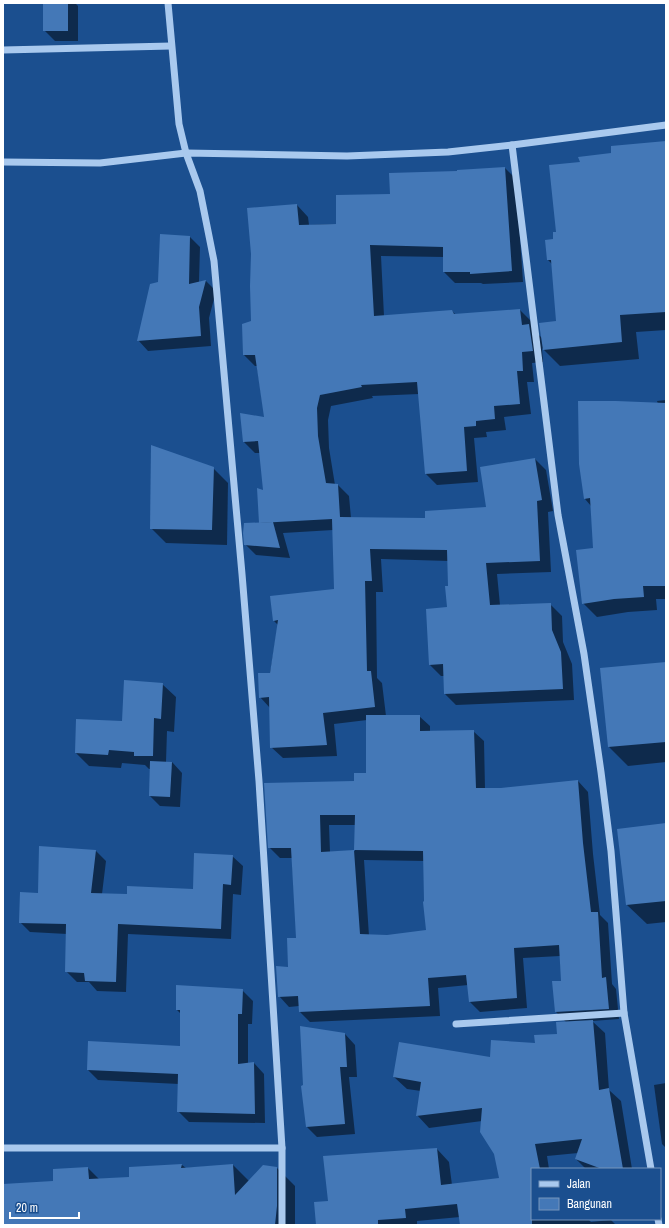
<svg xmlns="http://www.w3.org/2000/svg" width="669" height="1228" font-family="'Archivo Narrow',sans-serif">
<rect width="100%" height="100%" fill="#1b4f8f"/>
<!-- shadow -->
<g fill="#0007" fill-rule="evenodd">
<polygon points="44,3 75,3 78,6 78,41 55,41 44,30"/>
<path d="M666,142V330L636,332L639,359L560,366L542,348L543,362L532,363L534,382H527L531,414L504,417L506,430L486,432L487,437L474,438L478,482L437,485L426,474L419,394L372,396L373,398L331,406L328,420L329,448L335,485H338L349,496L351,518L426,519L488,508L535,459L546,470L553,511L548,512L551,572L497,574L500,605L550,604L562,616L563,642L572,664L574,700L456,705L445,694L444,676H441L430,665L448,608L450,587L449,561L381,559L383,592H376L377,678L382,683L386,716H419L430,726V732L473,731L484,741L485,789H501L578,781L588,792L593,854L600,915L608,923L612,984L616,989L619,1019L592,1021L605,1033L609,1090L621,1101L632,1169H586L576,1159L578,1153L547,1156L549,1169H532V1219H588L591,1222L611,1220L616,1225H461L460,1217L417,1221V1225H317L329,1202L437,1149L449,1162L452,1185L500,1179L495,1154L482,1121L429,1128L417,1115L421,1091L407,1089L394,1077L491,1058L536,1044L558,1035L567,1023L556,1012L553,982H562L560,956L523,958L527,1008L480,1012L470,1002L468,985L438,988L440,1016L310,1022L300,1012L299,1006L289,1007L279,996L290,968L297,939L292,858H280L269,847L355,782L367,774V720L334,724L337,756L283,758L271,747L270,708L260,697L270,674L278,625L274,621L335,590L333,530L283,533L290,558L256,555L245,544L261,524L264,491L260,453H255L244,442L265,418L257,366H255L244,355L243,325L252,322L297,205L308,217L309,225L337,224L391,195L458,172L505,168L516,179L523,282L483,284L481,283H455L444,272V257L381,256L384,316L452,311L456,315L520,310L531,321L532,328L542,338L557,322L552,264L548,260L582,162L613,154ZM329,825H356L355,851L330,852ZM364,860L425,861L427,931L387,936H369Z"/>
<polygon points="190,237 200,247 199,282 206,281 216,291 209,318 211,346 148,351 138,340"/>
<polygon points="666,400 666,599 656,599 657,610 628,612 597,617 583,603 594,548 591,506 585,499 658,404 657,401"/>
<polygon points="213,468 228,483 227,545 166,543 151,528"/>
<polygon points="666,663 666,762 628,766 609,747"/>
<polygon points="162,684 176,697 174,732 167,731 166,762 172,762 182,773 180,807 160,806 150,796 151,769 149,769 145,765 122,763 121,768 89,766 76,753 123,722"/>
<polygon points="666,825 666,922 647,924 627,905"/>
<polygon points="96,851 106,861 102,894 128,895 194,890 232,856 243,866 241,895 233,894 231,939 128,934 126,992 97,991 89,982 77,982 66,971 67,934 30,932 20,922 39,894"/>
<polygon points="242,990 253,1001 252,1024 248,1024 248,1064 254,1063 264,1074 265,1123 189,1122 178,1111 179,1084 98,1080 88,1070 89,1042 181,1047 181,1014 177,1010"/>
<polygon points="345,1034 355,1045 357,1077 349,1077 355,1134 317,1137 307,1127"/>
<polygon points="666,1083 666,1148 662,1144 654,1085"/>
<polygon points="182,1165 186,1168 233,1165 249,1181 277,1168 295,1186 295,1225 3,1225 3,1185 54,1182 88,1168 99,1179 130,1178 130,1168"/>
</g>
<!-- building -->
<g fill="#4478b7" fill-rule="evenodd">
<rect x="43" y="3" width="25" height="28"/>
<polygon points="666,141 666,312 620,315 622,342 543,350 539,323 556,321 551,260 547,260 545,240 553,239 553,232 556,232 549,165 580,162 578,157 611,153 611,146"/>
<polygon points="505,167 512,271 470,274 470,272 443,272 443,247 370,245 374,316 452,310 454,314 520,309 522,325 529,324 533,351 522,352 523,371 517,371 520,404 494,406 495,419 476,421 476,426 464,427 467,471 425,474 417,382 361,385 362,387 320,395 317,408 318,436 326,483 338,484 340,517 425,518 425,511 486,507 480,467 535,458 542,500 537,501 540,561 486,563 490,605 551,603 552,630 561,652 563,689 444,694 443,664 429,665 426,609 447,607 445,586 448,586 447,550 370,549 372,581 365,581 367,671 371,671 375,707 323,713 327,745 270,748 269,697 259,698 258,673 270,673 278,620 273,621 270,596 334,589 332,519 259,523 257,488 263,490 258,441 243,442 240,413 264,417 255,355 243,355 242,324 251,321 250,286 251,254 247,208 297,204 299,225 336,224 336,195 390,194 389,173 457,171 457,170"/>
<polygon points="160,234 190,236 189,284 206,280 199,307 201,336 137,341 150,284 158,282"/>
<polygon points="578,401 616,401 666,403 666,586 643,586 644,597 614,599 582,604 576,550 593,548 590,498 584,499 579,464"/>
<polygon points="151,445 214,467 212,530 150,529"/>
<polygon points="273,522 280,548 244,545 243,533 244,523"/>
<polygon points="666,662 666,742 608,747 600,668"/>
<polygon points="124,680 163,683 161,719 154,718 153,756 134,756 134,752 109,750 108,755 75,753 76,719 122,721"/>
<path d="M366,715H420V731L474,730L476,788H501L578,780L583,843L591,912H598L602,978L606,977L609,1009L555,1012L552,981H561L559,945L514,948L517,998L469,1002L466,975L428,978L430,1006L299,1012L298,996L278,997L276,966L288,967L287,938H296L291,848H268L264,783L354,781V773H366ZM320,815H355L354,850L321,852ZM354,850L423,851L424,901L423,902L426,930L387,935L360,934Z"/>
<polygon points="150,761 172,762 170,797 149,796"/>
<polygon points="666,823 666,901 626,905 617,829"/>
<polygon points="39,846 96,850 91,893 127,894 127,886 193,889 194,853 233,855 231,885 223,884 221,929 118,924 116,982 85,981 84,973 65,972 66,924 19,923 20,892 38,893"/>
<polygon points="176,985 243,989 242,1014 238,1014 238,1064 254,1062 255,1114 177,1112 178,1074 87,1070 88,1041 180,1046 180,1010 176,1010"/>
<polygon points="593,1020 599,1090 609,1088 623,1169 602,1169 575,1159 582,1139 535,1144 540,1169 532,1169 532,1225 460,1225 457,1204 405,1209 406,1218 378,1220 378,1225 316,1225 314,1202 328,1201 323,1156 437,1148 441,1185 499,1178 494,1154 480,1132 482,1108 416,1116 421,1082 393,1077 399,1042 490,1057 491,1040 535,1043 534,1035 557,1034 556,1022"/>
<polygon points="300,1026 345,1033 347,1067 340,1067 345,1124 306,1127 301,1086 303,1085"/>
<polygon points="182,1164 181,1168 233,1164 235,1195 263,1165 277,1167 277,1206 275,1225 3,1225 3,1184 53,1181 53,1169 88,1167 89,1179 129,1177 129,1167"/>
</g>
<g fill="none" stroke-linecap="round" stroke-linejoin="round">
<!-- minor -->
<g stroke="#a9c9ee" stroke-width="7">
<polyline points="168,3 179,124 186,153 200,191 214,261 242,574 259,781 282,1148 282,1225"/>
<polyline points="3,50 171,46"/>
<polyline points="512,145 558,515 584,654 601,772 611,851 624,1013 651,1169"/>
<polyline points="3,162 100,163 186,153 347,156 448,152 512,145 666,125"/>
<polyline points="456,1024 624,1013"/>
<polyline points="3,1148 282,1148"/>
<polyline points="658,1219 659,1225"/>
</g>
</g>
<!-- border -->
<rect width="669" height="1228" fill="none" stroke="#ffffff" stroke-width="8"/>
<!-- legend -->
<rect x="531" y="1168" width="130" height="52" fill="#1b4f8f" stroke="#7695bc"/>
<rect x="539" y="1181" width="20" height="6" fill="#a9c9ee" stroke="#7695bc"/>
<text x="567" y="1188" font-size="12" fill="#ffffff">Jalan</text>
<rect x="539" y="1198" width="20" height="12" fill="#4478b7" stroke="#7695bc"/>
<text x="567" y="1208" font-size="12" fill="#ffffff">Bangunan</text>
<!-- scale -->
<path d="M10 1212v6h69v-6" fill="none" stroke="#ffffff" stroke-width="2"/>
<text x="16" y="1212" font-size="12" fill="#ffffff" stroke="#1b4f8f" stroke-width="3" paint-order="stroke">20 m</text>
</svg>
